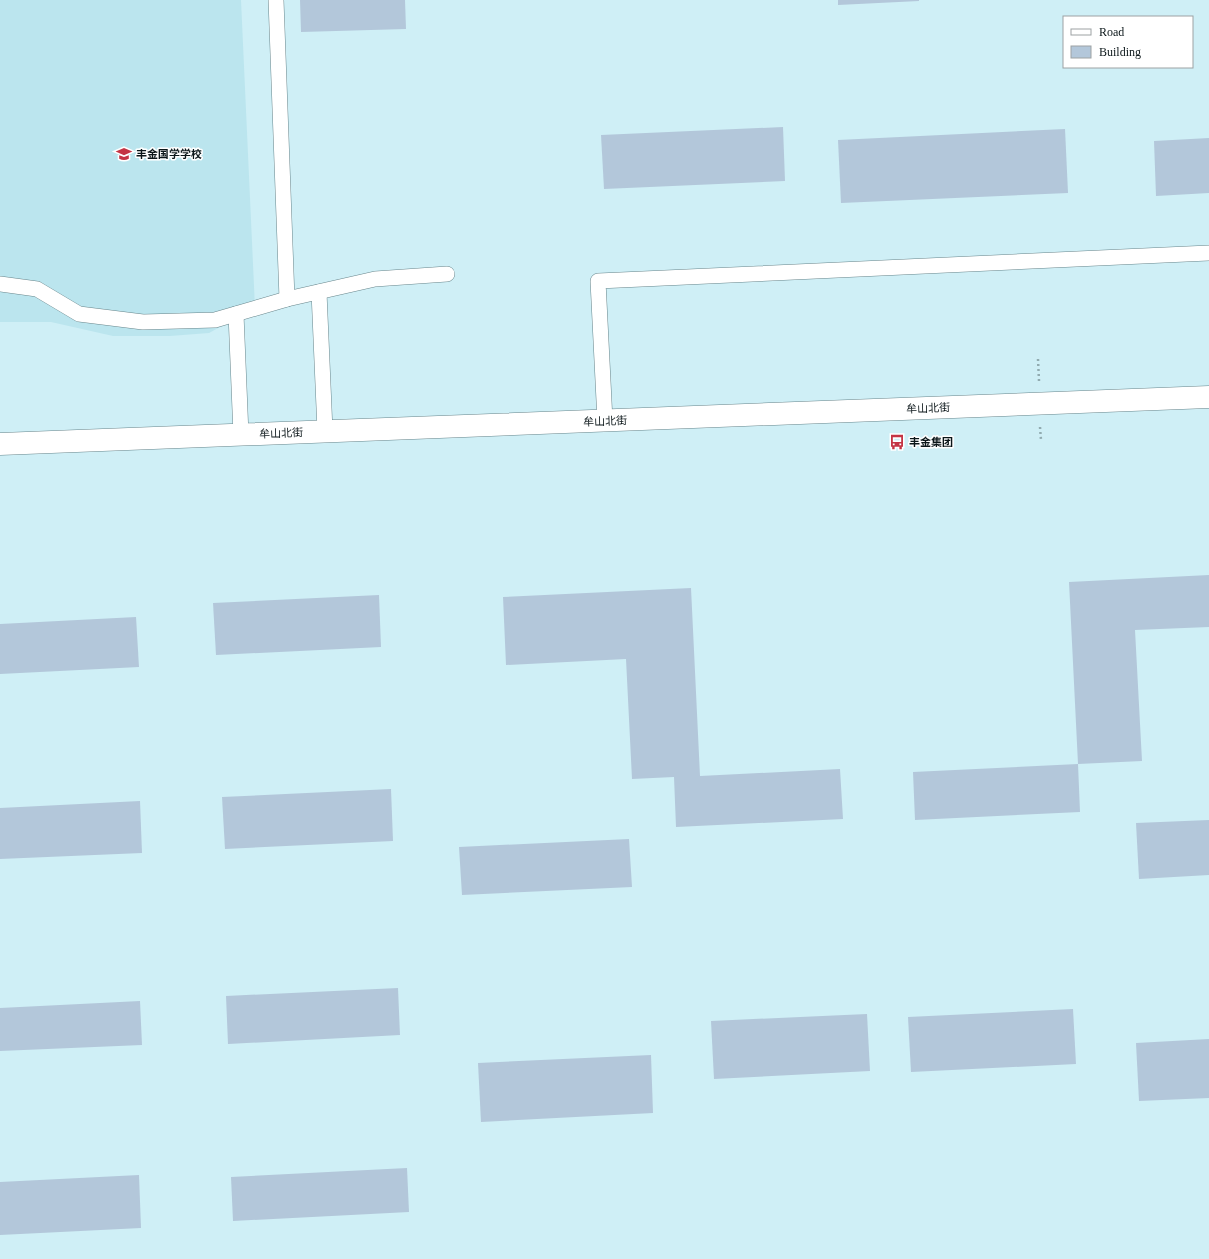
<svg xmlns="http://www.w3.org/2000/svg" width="1209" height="1259" font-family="'Times New Roman','Noto Sans SC',serif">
<rect width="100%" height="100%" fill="#cfeff6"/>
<!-- built -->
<polygon fill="#bbe5ee" points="0,0 241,0 255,308 209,333 170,336 113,336 51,322 0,322"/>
<!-- building -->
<g fill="#b3c7da">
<polygon points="300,0 405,0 406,29 301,32"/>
<polygon points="838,0 919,0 919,1 838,5"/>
<polygon points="783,127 785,181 604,189 601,135"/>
<polygon points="1065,129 1068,193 841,203 838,140"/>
<polygon points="1209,138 1209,193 1156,196 1154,141"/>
<polygon points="1209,575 1209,627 1135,630 1142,761 1078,764 1069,582"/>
<polygon points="691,588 700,776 840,769 843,819 676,827 674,777 632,779 626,659 506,665 503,597"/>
<polygon points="379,595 381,647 216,655 213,603"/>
<polygon points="136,617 139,667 0,674 0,624"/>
<polygon points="1078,764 1080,812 915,820 913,772"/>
<polygon points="391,789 393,841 225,849 222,797"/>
<polygon points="140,801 142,853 0,859 0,808"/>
<polygon points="1209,820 1209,875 1139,879 1136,823"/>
<polygon points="629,839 632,887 462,895 459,847"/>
<polygon points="398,988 400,1035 228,1044 226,996"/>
<polygon points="140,1001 142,1045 0,1051 0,1008"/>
<polygon points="1073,1009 1076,1064 911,1072 908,1017"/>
<polygon points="867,1014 870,1071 714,1079 711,1021"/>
<polygon points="1209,1039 1209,1098 1139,1101 1136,1043"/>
<polygon points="651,1055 653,1113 481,1122 478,1063"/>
<polygon points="407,1168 409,1212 233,1221 231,1177"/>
<polygon points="139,1175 141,1228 0,1235 0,1182"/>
</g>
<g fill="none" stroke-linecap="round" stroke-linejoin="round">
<!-- service casing -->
<g stroke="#68868c" stroke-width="16">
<g id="service">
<polyline points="276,0 287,299"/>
<polyline points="0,284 37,289 79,314 143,322 215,320 287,299 375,279 447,274"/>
<polyline points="319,292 325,431"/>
<polyline points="236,314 241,435"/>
<polyline points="605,421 598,281 1209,253"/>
</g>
</g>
<!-- tertiary casing -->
<g stroke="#68868c" stroke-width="23">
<polyline id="tertiary" points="0,444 1209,397"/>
</g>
<!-- path -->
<g stroke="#91abb0" stroke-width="2.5" stroke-dasharray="2 3" stroke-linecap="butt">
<polyline points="1038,359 1039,381"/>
<polyline points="1040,427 1041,440"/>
</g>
<!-- service -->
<use href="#service" stroke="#fff" stroke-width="15"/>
<!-- tertiary -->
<use href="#tertiary" stroke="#fff" stroke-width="22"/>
</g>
<!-- icons -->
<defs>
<g id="school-bare" transform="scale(1.2)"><path d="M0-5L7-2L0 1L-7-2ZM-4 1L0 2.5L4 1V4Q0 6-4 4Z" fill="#c43444" stroke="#fff" stroke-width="2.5" paint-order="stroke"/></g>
<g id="bus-bare" transform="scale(1.2)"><path d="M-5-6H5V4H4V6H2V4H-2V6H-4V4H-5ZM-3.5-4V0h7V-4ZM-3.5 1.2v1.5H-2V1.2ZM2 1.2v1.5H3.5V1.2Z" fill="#c43444" stroke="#fff" stroke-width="2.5" paint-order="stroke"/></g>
</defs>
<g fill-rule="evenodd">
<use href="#school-bare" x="124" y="154"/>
<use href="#bus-bare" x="897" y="442"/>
</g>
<g text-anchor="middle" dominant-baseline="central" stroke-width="3" stroke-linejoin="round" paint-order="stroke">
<!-- poi labels -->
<g font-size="11" font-weight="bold" fill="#0b1619" stroke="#fff" text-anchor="start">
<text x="136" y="154">丰金国学学校</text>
<text x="909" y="442">丰金集团</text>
</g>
<!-- street labels -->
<g font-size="11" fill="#0b1619" stroke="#fff">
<text transform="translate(928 408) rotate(-2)">牟山北街</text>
<text transform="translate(605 421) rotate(-2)">牟山北街</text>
<text transform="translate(281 433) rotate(-2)">牟山北街</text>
</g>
</g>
<!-- legend -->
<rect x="1063" y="16" width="130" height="52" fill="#ffffff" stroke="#9da2a3"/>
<rect x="1071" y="29" width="20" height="6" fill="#ffffff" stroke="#9da2a3"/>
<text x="1099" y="36" font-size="12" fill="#0b1619">Road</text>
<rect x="1071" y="46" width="20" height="12" fill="#b3c7da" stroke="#9da2a3"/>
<text x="1099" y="56" font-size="12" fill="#0b1619">Building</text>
</svg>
